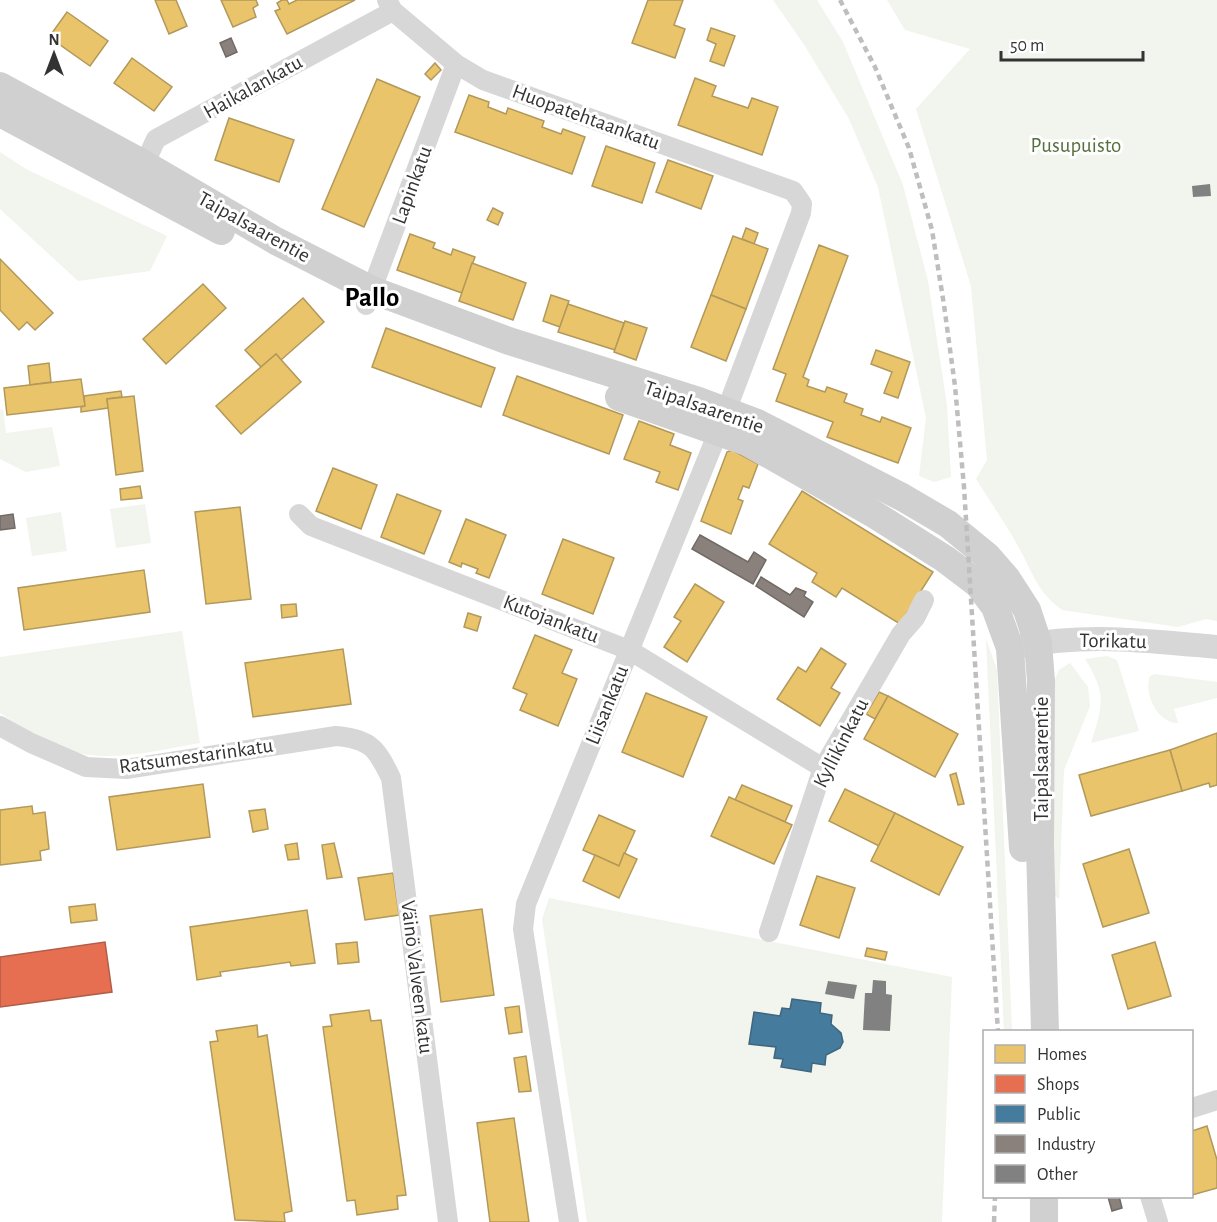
<svg xmlns="http://www.w3.org/2000/svg" width="1217" height="1222" font-family="'Alegreya Sans',sans-serif">
<rect width="100%" height="100%" fill="#fff"/>
<!-- green -->
<g fill="#f1f5ed">
<polygon points="773,0 817,0 843,42 903,185 928,281 947,405 951,477 934,482 919,476 926,418 878,187 849,119 805,46"/>
<path d="M887,0H1217V621L1206,619L1178,627L1062,610C1037,592 1032,571 1018,546C1005,523 990,501 976,479L987,460L971,286L916,109L970,49L905,30Z"/>
<polygon points="0,152 26,169 167,236 150,271 78,281 0,209"/>
<polygon points="3,409 6,433 52,427 60,466 26,472 0,459 0,410"/>
<polygon points="145,504 151,543 116,548 110,509"/>
<polygon points="61,512 67,551 32,556 26,518"/>
<path d="M182,631L200,743C164,749 114,762 79,753C50,746 25,729 0,713V657Z"/>
<polygon points="986,639 997,670 1012,1031 1004,1031"/>
<path d="M1107,656L1117,660L1139,731L1091,743C1103,705 1107,694 1085,659Z"/>
<polygon points="1070,663 1088,687 1090,706 1064,770 1059,899 1046,888 1050,691 1059,670"/>
<path d="M1155,674L1217,682V698L1174,709L1178,723C1158,723 1143,694 1150,676Z"/>
<polygon points="549,898 952,977 942,1222 587,1222 542,919"/>
</g>
<!-- homes -->
<g fill="#e9c46a" stroke="#b2985a" stroke-width="1.5">
<polygon points="155,0 176,0 187,26 169,34"/>
<polygon points="221,0 256,0 258,5 253,8 256,17 233,27"/>
<polygon points="282,0 287,0 289,4 297,0 355,0 287,34 275,11 280,9 277,3"/>
<polygon points="648,0 683,0 674,25 685,29 675,58 632,43"/>
<polygon points="67,12 108,41 90,66 49,37"/>
<polygon points="711,28 735,36 724,66 710,61 716,44 707,40"/>
<polygon points="132,58 172,87 154,111 114,83"/>
<polygon points="435,63 441,70 431,80 425,74"/>
<polygon points="695,78 716,86 712,96 748,108 752,98 778,107 762,155 678,125"/>
<polygon points="377,79 420,97 364,227 322,209"/>
<polygon points="469,95 489,102 488,107 506,114 508,108 544,121 542,127 561,134 563,129 585,137 572,174 455,132"/>
<polygon points="229,118 294,140 279,182 215,160"/>
<polygon points="606,146 655,163 642,203 592,186"/>
<polygon points="668,160 713,176 701,209 656,192"/>
<polygon points="493,208 503,213 498,225 487,220"/>
<polygon points="746,228 758,233 754,244 742,239"/>
<polygon points="410,234 435,243 433,248 451,255 453,249 475,257 462,293 397,270"/>
<polygon points="733,236 768,249 746,309 711,295"/>
<polygon points="819,245 848,256 803,377 809,380 807,386 825,392 827,387 847,394 844,402 863,409 861,415 880,422 882,417 911,428 898,463 827,437 833,422 776,401 786,374 773,369"/>
<polygon points="0,259 53,313 35,330 27,322 19,330 0,310"/>
<polygon points="472,263 526,283 513,320 459,301"/>
<polygon points="203,284 226,308 166,364 143,339"/>
<polygon points="551,295 569,301 560,327 543,321"/>
<polygon points="711,295 746,309 726,361 691,347"/>
<polygon points="303,298 324,322 281,360 276,354 261,367 245,350"/>
<polygon points="568,304 624,323 615,350 558,332"/>
<polygon points="625,321 647,328 636,360 614,352"/>
<polygon points="386,328 495,368 481,407 372,367"/>
<polygon points="876,350 910,362 898,398 884,393 892,372 871,364"/>
<polygon points="276,354 301,382 241,434 216,406"/>
<polygon points="49,363 51,382 30,385 28,366"/>
<polygon points="517,376 623,415 609,454 503,415"/>
<polygon points="81,379 85,406 7,415 4,388"/>
<polygon points="121,391 122,397 107,399 108,408 81,412 81,407 85,406 84,396"/>
<polygon points="134,396 143,471 116,475 107,399"/>
<polygon points="639,421 674,434 670,445 691,453 678,490 656,482 660,472 624,459"/>
<polygon points="732,450 758,464 749,488 743,486 738,499 743,501 731,534 701,521 727,452"/>
<polygon points="333,468 377,485 361,529 316,511"/>
<polygon points="140,486 142,498 121,500 120,489"/>
<polygon points="802,491 933,572 900,624 842,588 836,597 812,582 817,573 769,544"/>
<polygon points="397,494 441,511 424,554 381,537"/>
<polygon points="240,507 251,599 206,604 195,512"/>
<polygon points="466,519 506,535 489,578 476,573 478,569 462,563 461,567 449,562"/>
<polygon points="563,539 614,558 593,614 542,594"/>
<polygon points="144,570 150,612 24,630 18,588"/>
<polygon points="695,584 724,602 687,662 664,647 681,621 674,617"/>
<polygon points="296,604 297,616 282,618 281,605"/>
<polygon points="468,613 481,617 477,631 464,627"/>
<polygon points="535,635 572,650 562,673 577,679 558,726 520,710 527,694 513,688"/>
<polygon points="821,648 846,664 831,688 840,693 820,726 777,699 798,667 806,672"/>
<polygon points="343,649 351,704 253,717 245,663"/>
<polygon points="879,692 888,696 875,719 866,714"/>
<polygon points="646,693 707,717 683,777 622,752"/>
<polygon points="888,696 958,734 935,777 864,739"/>
<polygon points="1217,733 1217,785 1210,787 1209,783 1182,791 1170,750"/>
<polygon points="1170,750 1182,791 1091,816 1079,775"/>
<polygon points="956,773 964,804 958,805 950,775"/>
<polygon points="203,784 210,837 117,850 109,797"/>
<polygon points="742,785 792,806 785,822 735,800"/>
<polygon points="845,789 895,813 879,846 829,821"/>
<polygon points="729,797 792,825 774,864 711,836"/>
<polygon points="32,806 33,814 45,812 49,849 40,851 41,860 0,865 0,810"/>
<polygon points="265,809 268,829 253,832 249,811"/>
<polygon points="895,813 963,847 939,895 871,861"/>
<polygon points="599,815 635,831 619,866 583,850"/>
<polygon points="297,843 299,859 288,860 285,845"/>
<polygon points="334,843 342,877 327,879 322,845"/>
<polygon points="1129,849 1149,913 1103,927 1083,864"/>
<polygon points="624,853 637,859 619,898 583,881 595,855 619,866"/>
<polygon points="393,873 399,915 365,920 358,878"/>
<polygon points="817,876 855,888 839,938 800,925"/>
<polygon points="95,904 97,920 71,923 69,907"/>
<polygon points="482,909 494,995 441,1002 430,916"/>
<polygon points="307,910 315,963 291,966 290,962 220,972 221,976 197,980 190,927"/>
<polygon points="357,942 359,962 338,964 336,944"/>
<polygon points="1155,942 1171,996 1128,1009 1112,955"/>
<polygon points="867,948 887,952 885,960 865,956"/>
<polygon points="519,1006 522,1032 509,1034 505,1008"/>
<polygon points="369,1010 371,1021 381,1020 406,1195 397,1196 398,1209 357,1215 355,1200 347,1201 323,1027 332,1026 330,1015"/>
<polygon points="257,1025 258,1037 267,1035 292,1211 284,1213 285,1222 235,1220 210,1042 218,1041 216,1031"/>
<polygon points="526,1056 531,1091 519,1092 514,1058"/>
<polygon points="514,1118 529,1222 490,1222 477,1123"/>
<polygon points="1207,1126 1217,1160 1217,1188 1192,1195 1192,1131"/>
</g>
<!-- shops -->
<polygon fill="#e76f51" stroke="#b15d48" stroke-width="1.5" points="105,942 112,992 0,1007 0,957"/>
<!-- public -->
<polygon fill="#457b9d" stroke="#40657d" stroke-width="1.5" points="792,999 821,1003 820,1013 832,1015 831,1024 841,1033 843,1042 840,1048 826,1055 825,1065 812,1063 811,1072 781,1067 783,1059 774,1058 776,1047 749,1044 754,1012 780,1016 782,1008 790,1009"/>
<!-- industry -->
<g fill="#8a817c" stroke="#706a66" stroke-width="1.5">
<polygon points="231,38 237,52 226,57 220,43"/>
<polygon points="13,514 15,528 0,530 0,516"/>
<polygon points="700,535 748,562 754,552 766,560 753,584 692,549"/>
<polygon points="761,577 790,595 796,588 806,592 804,596 813,602 804,617 756,586"/>
<polygon points="1119,1196 1122,1208 1112,1211 1108,1197"/>
</g>
<!-- building -->
<g fill="#818181">
<polygon points="1210,184 1211,196 1193,197 1192,186"/>
<polygon points="873,980 886,981 886,994 892,995 890,1031 863,1030 865,993 872,993"/>
<polygon points="828,981 857,985 854,999 825,994"/>
</g>
<g fill="none" stroke-linecap="round" stroke-linejoin="round">
<!-- minor -->
<g stroke="#d7d7d7" stroke-width="20">
<polyline points="387,0 393,11 456,64 483,80 793,191 802,204 801,213 719,430 526,904 523,929 569,1222"/>
<polyline points="139,176 156,139 393,11"/>
<polyline points="366,305 456,64"/>
<polyline points="299,514 311,526 629,650 823,768"/>
<path d="M0,726L31,743L86,767L126,769L336,736C371,739 377,749 391,778L448,1222"/>
<polyline points="769,932 823,768 901,634 915,618 924,600"/>
<polyline points="1192,1108 1217,1100"/>
<polyline points="1150,1196 1158,1222"/>
</g>
<!-- tertiary -->
<path stroke="#d7d7d7" stroke-width="24" d="M1021,646C1087,633 1152,641 1217,647"/>
<!-- secondary -->
<g stroke="#d0d0d0" stroke-width="28">
<polyline points="0,86 144,164 276,241 372,290 506,340 699,401 755,422 902,497 948,524 987,556 1007,579 1027,610 1038,643 1041,681 1040,846 1045,1032"/>
<polyline points="0,113 221,231"/>
<polyline points="619,397 747,442 872,513 945,559 978,584 995,607 1010,648 1023,848"/>
<polyline points="1044,1222 1044,1196"/>
</g>
<!-- rail -->
<g stroke="#bebebe" stroke-width="4.5" stroke-dasharray="6 4.5" stroke-linecap="butt">
<polyline points="840,0 875,67 909,148 932,230 944,305 955,386 964,487 998,1032"/>
<polyline points="994,1222 995,1196"/>
</g>
</g>
<g text-anchor="middle" dominant-baseline="central" stroke-width="6" stroke-linejoin="round" paint-order="stroke">
<!-- street labels -->
<g font-size="21" fill="#333" stroke="#fff">
<text transform="translate(253 87) rotate(-29)">Haikalankatu</text>
<text transform="translate(586 117) rotate(20)">Huopatehtaankatu</text>
<text transform="translate(412 185) rotate(-70)">Lapinkatu</text>
<text transform="translate(254 227) rotate(29)">Taipalsaarentie</text>
<text transform="translate(704 407) rotate(19)">Taipalsaarentie</text>
<text transform="translate(551 619) rotate(21)">Kutojankatu</text>
<text transform="translate(1113 641) rotate(1)">Torikatu</text>
<text transform="translate(607 705) rotate(-68)">Liisankatu</text>
<text transform="translate(841 743) rotate(-63)">Kyllikinkatu</text>
<text transform="translate(196 756) rotate(-8)">Ratsumestarinkatu</text>
<text transform="translate(1041 759) rotate(-90)">Taipalsaarentie</text>
<text transform="translate(417 977) rotate(83)">Väinö Valveen katu</text>
</g>
<!-- park labels -->
<g font-size="21" fill="#56703f" stroke="#fff">
<text x="1076" y="145">Pusupuisto</text>
</g>
<!-- district labels -->
<g font-size="27" font-weight="bold" fill="#000" stroke="#fff">
<text x="372" y="297">Pallo</text>
</g>
</g>
<!-- legend -->
<rect x="983" y="1030" width="210" height="168" fill="#ffffff" stroke="#adadad" stroke-width="1.5"/>
<rect x="995" y="1045" width="30" height="18" fill="#e9c46a" stroke="#adadad" stroke-width="1.5"/>
<text x="1037" y="1060" font-size="18" fill="#333333">Homes</text>
<rect x="995" y="1075" width="30" height="18" fill="#e76f51" stroke="#adadad" stroke-width="1.5"/>
<text x="1037" y="1090" font-size="18" fill="#333333">Shops</text>
<rect x="995" y="1105" width="30" height="18" fill="#457b9d" stroke="#adadad" stroke-width="1.5"/>
<text x="1037" y="1120" font-size="18" fill="#333333">Public</text>
<rect x="995" y="1135" width="30" height="18" fill="#8a817c" stroke="#adadad" stroke-width="1.5"/>
<text x="1037" y="1150" font-size="18" fill="#333333">Industry</text>
<rect x="995" y="1165" width="30" height="18" fill="#818181" stroke="#adadad" stroke-width="1.5"/>
<text x="1037" y="1180" font-size="18" fill="#333333">Other</text>
<!-- north arrow -->
<g transform="translate(54 54)" stroke="#ffffff" stroke-width="4.5" paint-order="stroke">
<path d="M0-4.5L10 22L0 15L-10 22Z" fill="#333333"/>
<text y="-9" font-size="16" font-weight="bold" text-anchor="middle" fill="#333333">N</text>
</g>
<!-- scale -->
<path d="M1001 51v9h142v-9" fill="none" stroke="#333333" stroke-width="3"/>
<text x="1010" y="51" font-size="18" fill="#333333" stroke="#ffffff" stroke-width="4.5" paint-order="stroke">50 m</text>
</svg>
